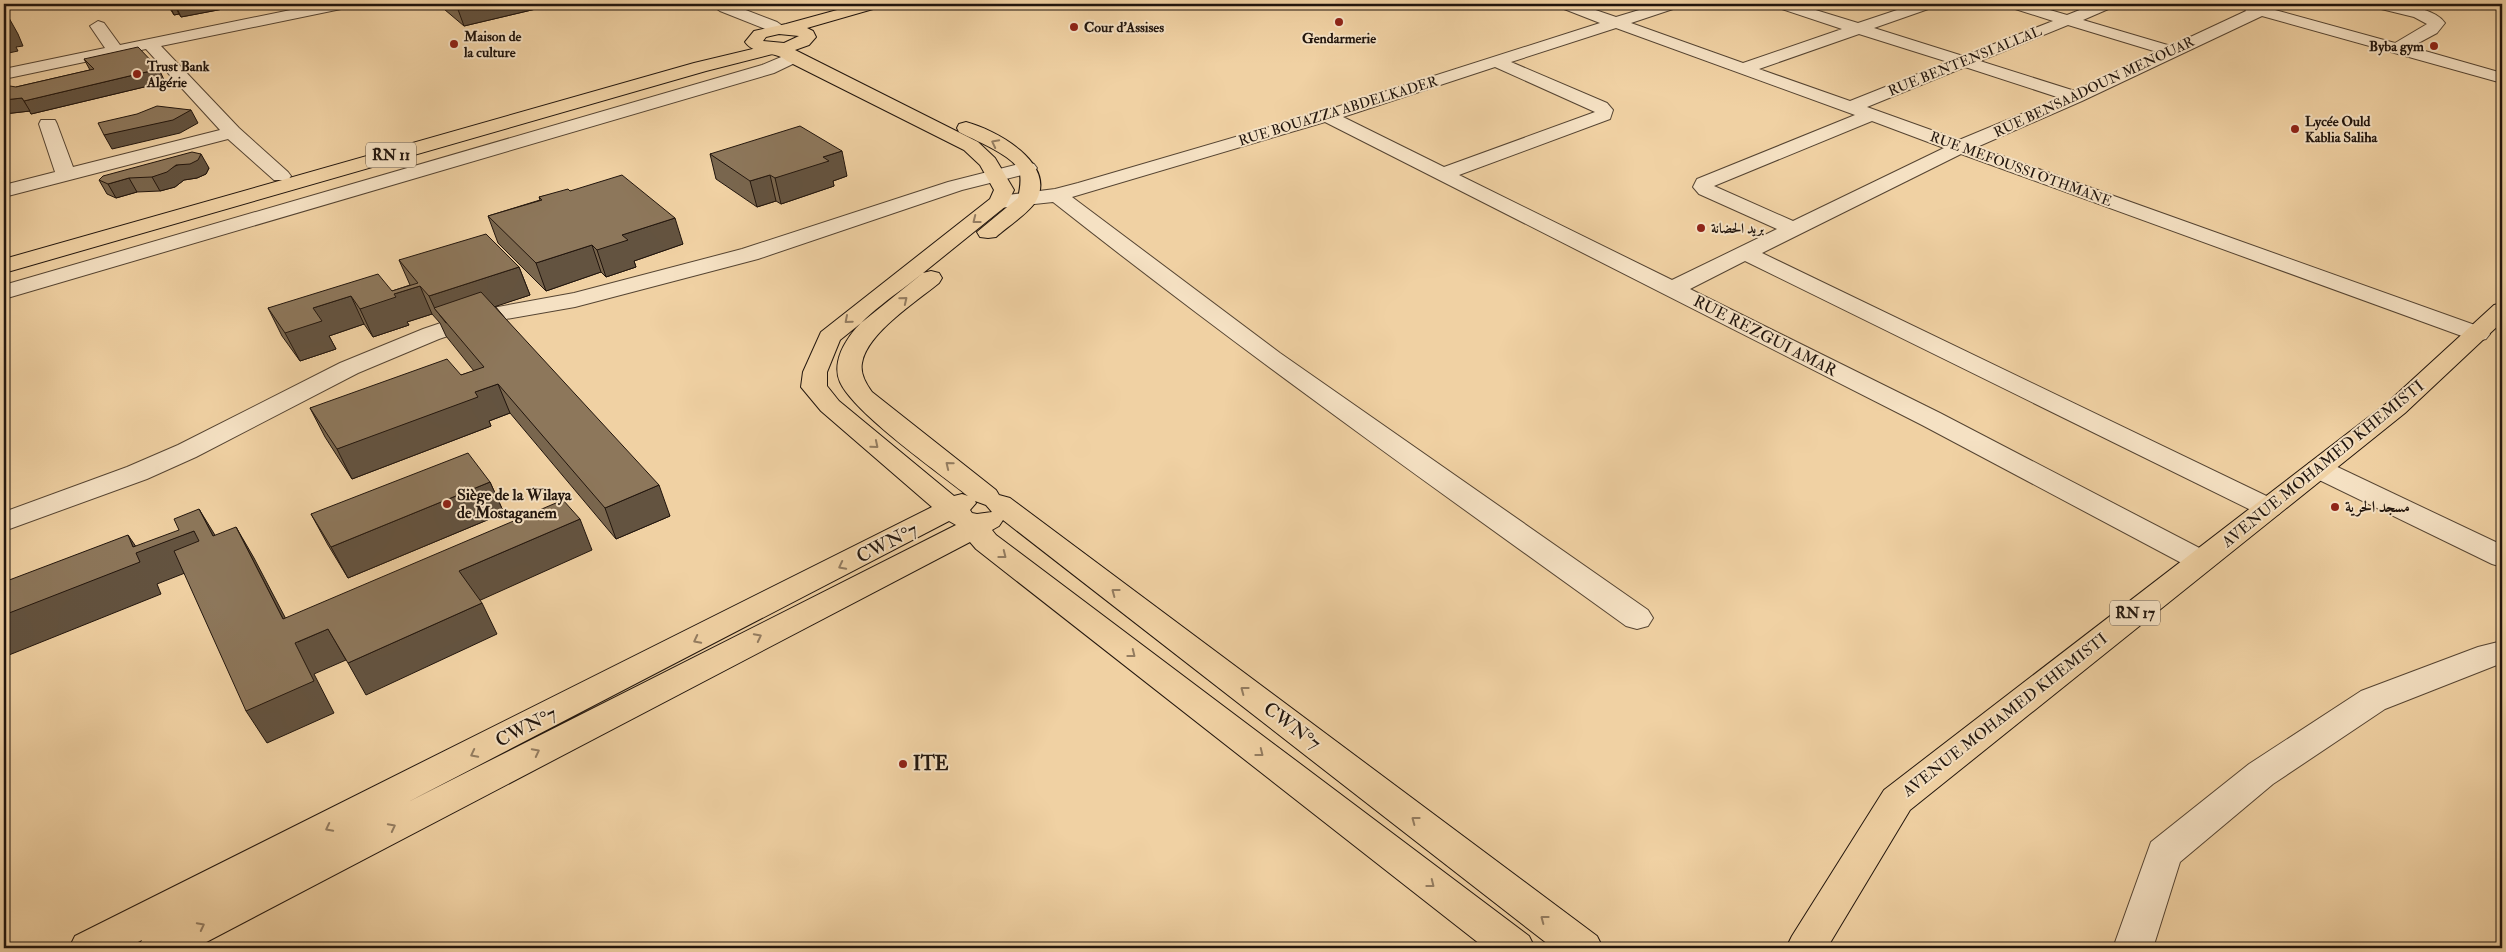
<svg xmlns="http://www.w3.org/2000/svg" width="2506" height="952" font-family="'IM FELL Double Pica',Amiri,serif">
<rect width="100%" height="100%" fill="#f0d1a3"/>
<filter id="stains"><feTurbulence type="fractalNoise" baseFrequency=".004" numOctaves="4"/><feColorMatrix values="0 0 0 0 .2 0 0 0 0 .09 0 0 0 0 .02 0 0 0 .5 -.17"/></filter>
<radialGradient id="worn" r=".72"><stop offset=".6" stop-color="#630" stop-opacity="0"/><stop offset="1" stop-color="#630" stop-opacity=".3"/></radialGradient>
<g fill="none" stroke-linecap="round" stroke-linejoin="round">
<!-- minor casing -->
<g stroke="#554432" stroke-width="2">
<g id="minor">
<polygon points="320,4 349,4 341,9 161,46 239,128 288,172 291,176 288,180 274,180 228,139 4,197 4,185 55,172 39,124 41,120 55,120 57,124 73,167 220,130 146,49 4,79 4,69 105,48 90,26 98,21 104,23 120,45"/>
<polygon points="710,4 730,4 777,22 787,29 779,34 773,32 720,11"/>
<path d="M1556,4H1578L1616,17L1659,4H1682L1679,7L1631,23L1743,63L1842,29L1776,7L1773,4H1796L1858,23L1915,4H1937L1934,7L1874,28L1963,56L2053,21L2009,7L2006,4H2029L2067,15L2095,4H2116L2113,7L2083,20L2171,46L2246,11L2244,8L2250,4H2282L2275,10L2395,43L2427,24L2414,17L2373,7L2370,4C2390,4 2433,5 2445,23L2437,33L2411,47L2502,73V83L2262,16L2082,101L1977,147L2486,329L2490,334L2486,339L2478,341L2470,339L1961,154L1762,253L2279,502L2283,508L2279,514L2269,517L2259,514L1745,261L1690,289L1940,413L2211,554L2216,561L2211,568L2201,571L2191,568L1922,425L1325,122L1072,197L1280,353L1648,610L1653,618L1648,626L1637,629L1626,626C1433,487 1239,349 1053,202L999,208L992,206L989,202L992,198L999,196L1055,189L1078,183L1321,112L1600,23L1559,7ZM2068,25L2157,52L2075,91L1980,61ZM1616,28L1855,115L1697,179L1693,187L1699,194L1777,229L1672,280L1459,175L1610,119L1613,110L1607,103L1511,62ZM1859,34L1948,62L1850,101L1759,69ZM1495,67L1595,112L1444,167L1343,117ZM1965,67L2060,98L1959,140L1867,107ZM1872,121L1944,148L1793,221L1714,186Z"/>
<polygon points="793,52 799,53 801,57 799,61 774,73 4,299 4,285 762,65"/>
<polygon points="1027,162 1034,164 1037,168 1034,172 962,190 758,259 575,307 489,322 439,339 358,373 196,457 147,479 4,531 4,512 127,467 178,445 340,363 423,329 476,311 574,293 742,249 948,182"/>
<polygon points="2319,461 2329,463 2502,545 2502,567 2492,564 2309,475 2305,469 2309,463"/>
<polygon points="2502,641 2502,663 2385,709 2273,784 2180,862 2153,948 2113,948 2151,842 2249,764 2361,691 2478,647"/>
</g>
</g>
<!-- major casing -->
<g stroke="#21150d" stroke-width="2">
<g id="major">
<path d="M859,4H883L880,7L807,28L813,31L816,37L809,45L795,50L978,142L995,158L1014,190L1006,206L840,340L827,372V386L839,401L954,496L962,494L968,496C938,472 854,413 840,382C834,369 839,353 846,342C861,316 900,292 923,273L931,271L939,273L942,278L939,283C916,302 867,333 862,363C860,373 866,384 872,392L996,490L999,495L1010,498L1597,936L1603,948H1553L1003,520L999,526L992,530L996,535L1529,936L1535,948H1485L976,549L970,542L195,948H138L142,940L126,948H69L75,936L932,507L821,411L801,387L803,372L821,332L990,199L994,190L980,165L964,150L787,61C775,50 755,56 745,42L754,31L786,24ZM779,34L799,36L784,43L763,41L766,37ZM975,501L986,505L992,512L977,514L972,513L970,510L976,503ZM949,521L956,525L408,802Z"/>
<path d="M966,122C996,130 1057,163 1036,201C1030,212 1006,228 996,237L988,238L980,237L977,232L1018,198C1020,189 1022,179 1019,170C1012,155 974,140 959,132L957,128L959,124Z"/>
<polygon points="2502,303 2502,322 2405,413 1910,810 1827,948 1786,948 1792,936 1884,790 2387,403 2494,305"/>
</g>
</g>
<!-- highway casing -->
<g stroke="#21150d" stroke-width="2">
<polygon id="highway" points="778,43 784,45 786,48 784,51 706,71 4,273 4,259 694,63"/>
</g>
<!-- minor -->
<use href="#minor" fill="#f5e1c3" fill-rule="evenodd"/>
<!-- major -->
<use href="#major" fill="#f0d1a3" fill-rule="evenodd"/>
<!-- highway -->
<use href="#highway" fill="#f0d1a3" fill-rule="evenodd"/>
</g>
<!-- wall -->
<g fill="#79664e" stroke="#21150d">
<polygon points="167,4 244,4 244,5 181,17 179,14 174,15"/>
<polygon points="438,4 557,4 464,26"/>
<polygon points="84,59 165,82 31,114 30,111 4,114 16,87 90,70"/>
<polygon points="710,154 847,176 833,181 834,186 781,204 776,201 757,207 716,179"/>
<polygon points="209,168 206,174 197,178 184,180 175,187 160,191 137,192 116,198 107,194 99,180"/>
<polygon points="570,191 683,244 634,261 636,267 606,277 601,272 546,291 498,243 488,216 540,200 539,197"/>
<polygon points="399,260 519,267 530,295 495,306 670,516 616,539 510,413 489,421 491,426 352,479 325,437 310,408 461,375 474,371 446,336 440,323 432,314 407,322 409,325 373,337 364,324 329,336 336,349 300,361 282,336 268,308 392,291 410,285"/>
<polygon points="490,482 504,513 348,578 328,545 311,514"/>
</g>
<!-- shaded-wall -->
<g fill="#635340" stroke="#21150d">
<polygon points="169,4 174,4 179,14 174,15"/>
<polygon points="175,4 244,4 244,5 181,17"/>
<polygon points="456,4 557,4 464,26"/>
<polygon points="4,9 18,34 23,46 16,47 18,51 4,54"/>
<polygon points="159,69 165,82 31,114 24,101"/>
<polygon points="22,98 30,111 4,114 4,100"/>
<polygon points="191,110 198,123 180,133 112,149 104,135"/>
<polygon points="842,151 847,176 833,181 834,186 781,204 775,178 823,157"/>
<polygon points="201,154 209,168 206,174 197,178 184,180 175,187 160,191 152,177"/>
<polygon points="770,175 776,201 757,207 750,181"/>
<polygon points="129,178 137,192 116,198 108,184"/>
<polygon points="675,218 683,244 634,261 636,267 606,277 597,250 622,235"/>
<polygon points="592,245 601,272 546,291 536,263"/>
<polygon points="519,267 530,295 446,323 435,309 429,296"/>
<polygon points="420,286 432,314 407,322 409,325 373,337 360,309 394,294"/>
<polygon points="351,296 364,324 329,336 336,349 300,361 285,333 313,308"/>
<polygon points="498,384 510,413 489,421 491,426 352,479 337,449 475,392"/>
<polygon points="490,482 504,513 348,578 331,547"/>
<polygon points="659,485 670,516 616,539 605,508"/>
<polygon points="199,509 218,540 213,536"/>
<polygon points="580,519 592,550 474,603 459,571"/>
<polygon points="236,527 254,558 298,642 328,629 346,660 314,674 334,713 267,743 246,711 283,619"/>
<polygon points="194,531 213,562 157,584 161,594 4,657 4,615 133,547 128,535 139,551"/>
<polygon points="482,603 497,634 366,695 348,663"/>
</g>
<!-- building -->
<g fill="#8d775b" stroke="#21150d">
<polygon points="4,10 7,17 4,18"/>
<polygon points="138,47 159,69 24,101 22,98 4,100 4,85 16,87 94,69 84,59"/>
<polygon points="157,106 191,110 173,120 104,135 98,123 137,114"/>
<polygon points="800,126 842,151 823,157 829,161 775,178 770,175 750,181 710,154"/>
<polygon points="192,152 201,154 198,160 190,164 176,165 167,172 152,177 129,178 108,184 99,180 103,176"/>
<polygon points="622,175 675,218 622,235 628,240 597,250 592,245 536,263 488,216 542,200 539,197 568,189 570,191"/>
<polygon points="486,234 519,267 429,296 420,286 394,294 396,297 360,309 351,296 313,308 322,321 285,333 268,308 378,274 392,291 418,283 399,260"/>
<polygon points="481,292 659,485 605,508 498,384 475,392 478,397 337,449 310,408 447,359 461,375 484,367 434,308"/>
<polygon points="468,453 490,482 331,547 311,514"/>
<polygon points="563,500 580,519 459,571 482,603 348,663 328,629 295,643 314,681 246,711 174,551 199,541 194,531 136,553 140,562 4,615 4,582 128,535 133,547 179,530 174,519 199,509 213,536 236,527 283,619"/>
</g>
<!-- one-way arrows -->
<defs><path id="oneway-chevron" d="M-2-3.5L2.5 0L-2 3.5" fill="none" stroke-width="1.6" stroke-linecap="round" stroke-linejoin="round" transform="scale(1.25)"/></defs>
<g stroke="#937c60">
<use href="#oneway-chevron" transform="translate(995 143) rotate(-153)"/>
<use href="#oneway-chevron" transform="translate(976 220) rotate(142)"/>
<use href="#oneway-chevron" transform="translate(904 300) rotate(-39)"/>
<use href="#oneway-chevron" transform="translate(848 320) rotate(139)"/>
<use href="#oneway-chevron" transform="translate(875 445) rotate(40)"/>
<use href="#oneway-chevron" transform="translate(949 465) rotate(-141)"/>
<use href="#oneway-chevron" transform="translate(1003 555) rotate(38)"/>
<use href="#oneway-chevron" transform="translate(842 566) rotate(153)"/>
<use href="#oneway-chevron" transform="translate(1115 592) rotate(-143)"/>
<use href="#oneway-chevron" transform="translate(758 637) rotate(-27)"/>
<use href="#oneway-chevron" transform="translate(697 640) rotate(153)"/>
<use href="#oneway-chevron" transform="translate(1132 654) rotate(38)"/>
<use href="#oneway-chevron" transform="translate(1244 690) rotate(-143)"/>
<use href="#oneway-chevron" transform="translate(536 752) rotate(-27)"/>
<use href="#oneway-chevron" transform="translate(1260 753) rotate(38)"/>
<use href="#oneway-chevron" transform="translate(474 754) rotate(153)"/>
<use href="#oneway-chevron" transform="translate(1415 820) rotate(-143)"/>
<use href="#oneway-chevron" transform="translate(392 827) rotate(-27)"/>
<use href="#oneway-chevron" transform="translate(329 828) rotate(153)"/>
<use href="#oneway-chevron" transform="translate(1431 884) rotate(38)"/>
<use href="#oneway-chevron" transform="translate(1544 919) rotate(-143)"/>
<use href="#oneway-chevron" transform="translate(201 926) rotate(-27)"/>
</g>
<!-- markers -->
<g fill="#8f2418" stroke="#f5e1c3" stroke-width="2">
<circle cx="1339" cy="22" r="5"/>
<circle cx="1074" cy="27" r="5"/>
<circle cx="454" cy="44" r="5"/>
<circle cx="2434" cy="46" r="5"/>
<circle cx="137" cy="74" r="5"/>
<circle cx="2295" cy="129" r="5"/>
<circle cx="1701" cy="228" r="5"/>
<circle cx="447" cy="504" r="5"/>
<circle cx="2335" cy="507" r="5"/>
<circle cx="903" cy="764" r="5"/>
</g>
<g text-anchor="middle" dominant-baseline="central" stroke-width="4" stroke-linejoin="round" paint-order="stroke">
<!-- far-poi labels -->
<g font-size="14" font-weight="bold" fill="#21150d" stroke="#f5e1c3" text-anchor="start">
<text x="1084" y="27">Cour d'Assises</text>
<text x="464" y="36">Maison de<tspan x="464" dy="16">la culture</tspan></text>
<text x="1339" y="38" text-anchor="middle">Gendarmerie</text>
<text x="2424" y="46" text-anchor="end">Byba gym</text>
<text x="147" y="66">Trust Bank<tspan x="147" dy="16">Algérie</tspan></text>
<text x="2305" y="121">Lycée Ould<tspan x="2305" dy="16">Kablia Saliha</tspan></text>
<text x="1711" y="228">بريد الحضانة</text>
</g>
<!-- far-street labels -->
<g font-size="14" fill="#21150d" stroke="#f5e1c3">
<text transform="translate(1965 61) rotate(-22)">RUE BENTENSI ALLAL</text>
<text transform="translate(2094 87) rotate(-25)">RUE BENSAADOUN MENOUAR</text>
<text transform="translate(1338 111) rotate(-17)">RUE BOUAZZA ABDELKADER</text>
<text transform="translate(2021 169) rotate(20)">RUE MEFOUSSI OTHMANE</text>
</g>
<!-- shield labels -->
<g fill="#f5e1c3" stroke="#615244" stroke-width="1">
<rect x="366" y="142.5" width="50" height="25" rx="4"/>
<rect x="2110" y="600.5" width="50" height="25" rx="4"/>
</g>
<g font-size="15" font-weight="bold" fill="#21150d">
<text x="391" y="155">RN 11</text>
<text x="2135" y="613">RN 17</text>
</g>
<!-- street labels -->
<g font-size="16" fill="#21150d" stroke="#f5e1c3">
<text transform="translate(1765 336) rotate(27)">RUE REZGUI AMAR</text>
<text transform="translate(2323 464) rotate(-39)">AVENUE MOHAMED KHEMISTI</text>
<text transform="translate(2005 715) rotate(-38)">AVENUE MOHAMED KHEMISTI</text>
</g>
<!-- poi labels -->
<g font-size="16" font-weight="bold" fill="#21150d" stroke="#f5e1c3" text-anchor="start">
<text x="457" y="495">Siège de la Wilaya<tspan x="457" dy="18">de Mostaganem</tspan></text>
<text x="2345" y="507">مسجد الحرية</text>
</g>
<!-- near-street labels -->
<g font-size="19" fill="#21150d" stroke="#f5e1c3">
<text transform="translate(887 543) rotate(-27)">CWN°7</text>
<text transform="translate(1292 726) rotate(37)">CWN°7</text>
<text transform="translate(526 727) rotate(-27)">CWN°7</text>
</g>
<!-- near-poi labels -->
<g font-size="19" font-weight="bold" fill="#21150d" stroke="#f5e1c3" text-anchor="start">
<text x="913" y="764">ITE</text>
</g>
</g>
<!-- margin -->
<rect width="2506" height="952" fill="none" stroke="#f0d1a3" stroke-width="20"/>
<rect x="5" y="5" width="2496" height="942" fill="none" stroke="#21150d" stroke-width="2.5"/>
<rect x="10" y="10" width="2486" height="932" fill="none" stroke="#21150d"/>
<rect width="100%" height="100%" filter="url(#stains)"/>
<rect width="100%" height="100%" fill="url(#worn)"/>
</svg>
